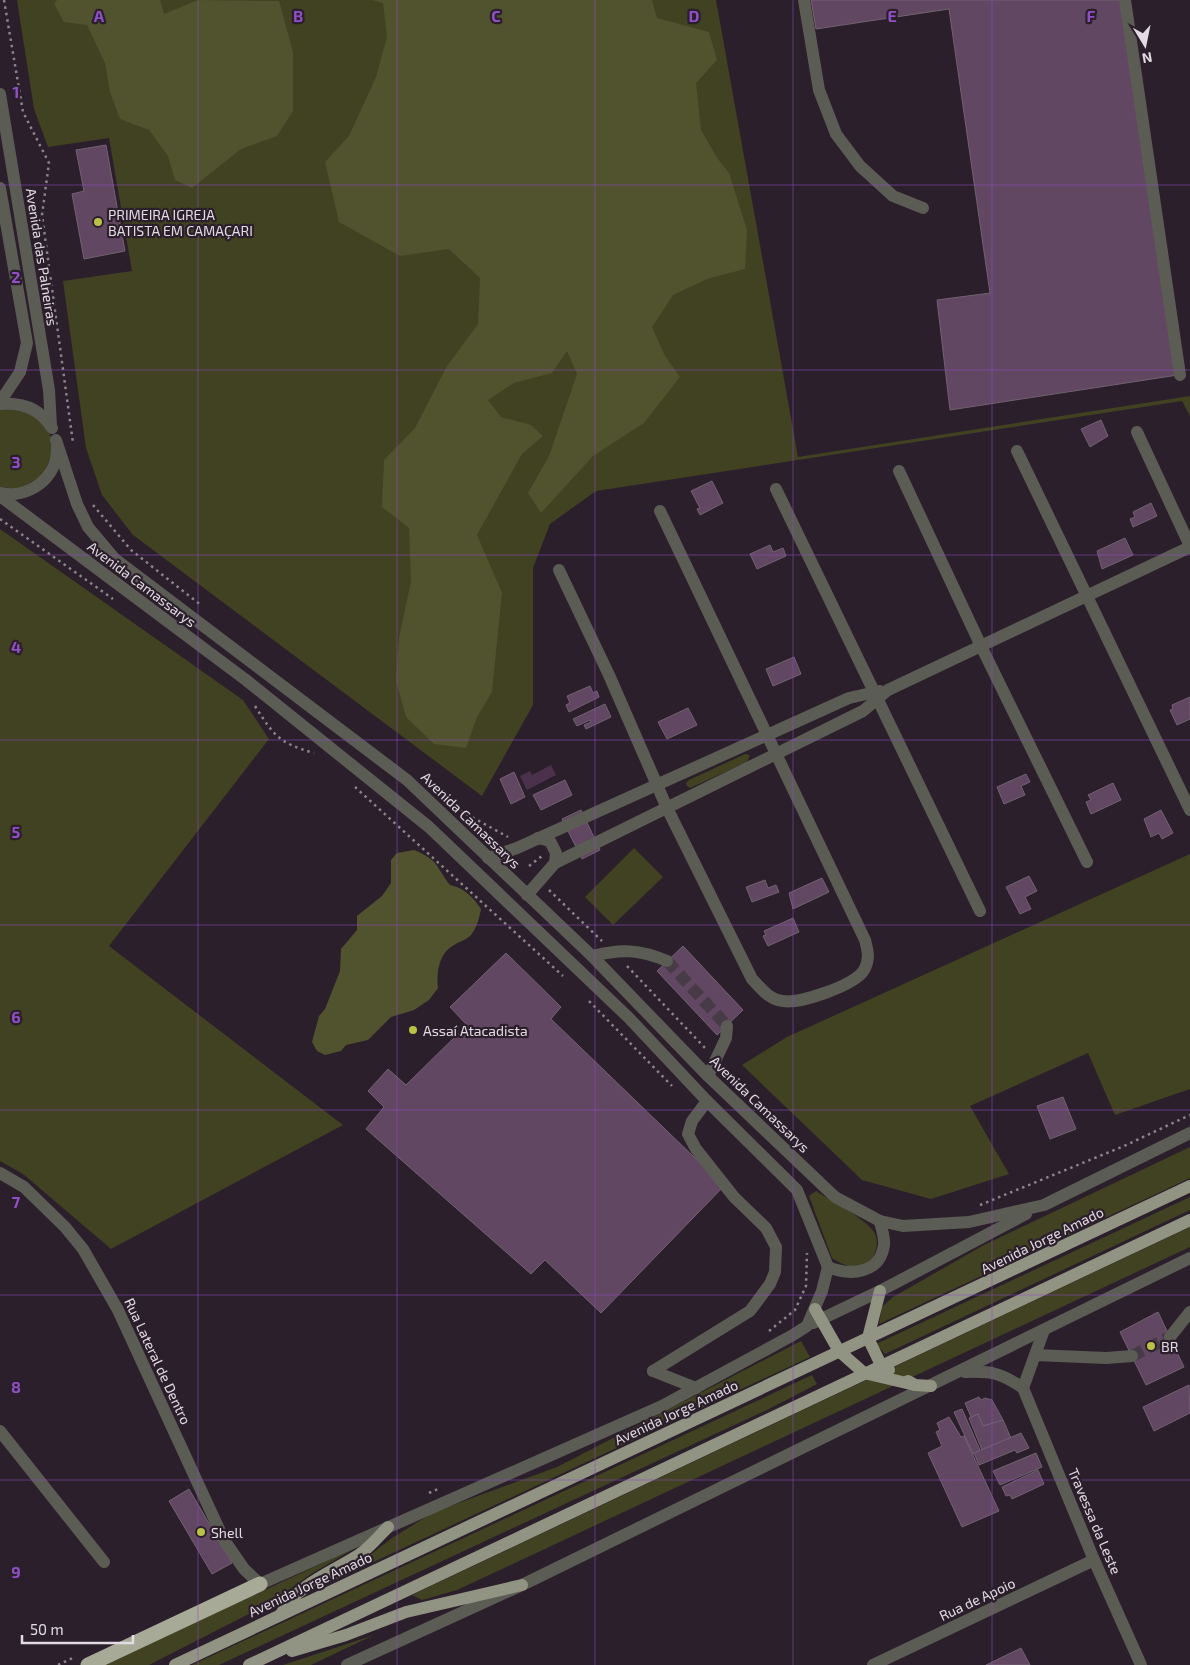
<svg xmlns="http://www.w3.org/2000/svg" width="1190" height="1665" font-family="'Exo 2',sans-serif">
<rect width="100%" height="100%" fill="#2b1f2b"/>
<!-- green -->
<g fill="#404221">
<polygon points="17,0 716,0 798,457 1190,396 1190,416 1182,401 596,491 550,524 533,568 533,705 482,796 133,535 102,495 86,448 63,281 132,271 109,138 48,147 34,109"/>
<polygon points="0,409 29,411 47,428 52,439 53,452 43,475 20,489 0,487"/>
<polygon points="0,529 243,700 269,739 109,946 343,1125 111,1249 23,1174 0,1161"/>
<polygon points="745,754 750,755 747,762 690,788 687,786 686,783 689,780"/>
<polygon points="634,848 663,877 613,925 585,897"/>
<polygon points="1190,854 1190,1089 1115,1115 1088,1053 970,1106 1009,1174 931,1199 862,1180 742,1065 787,1037"/>
<polygon points="1190,1147 1190,1178 879,1324 882,1307 893,1297 984,1245"/>
<path d="M816,1191C829,1200 869,1220 875,1234C881,1246 872,1266 858,1267C849,1268 840,1263 832,1258L809,1196Z"/>
<polygon points="1190,1197 1190,1210 885,1354 876,1344"/>
<polygon points="1190,1227 1190,1247 457,1590 422,1600 412,1595"/>
<polygon points="801,1341 810,1357 312,1591 361,1562 392,1538 434,1512 557,1467"/>
<polygon points="812,1375 817,1384 769,1409 219,1665 192,1665"/>
<polygon points="357,1547 311,1574 272,1602 149,1665 104,1665"/>
<polygon points="374,1635 311,1665 283,1665"/>
</g>
<!-- forest -->
<g fill="#50532e">
<polygon points="57,0 160,0 164,14 198,0 279,1 293,52 293,111 277,136 241,149 192,188 175,180 168,156 149,130 120,119 110,92 105,63 87,25 64,22 54,4"/>
<polygon points="372,0 652,0 657,18 709,32 717,60 696,83 701,130 718,159 729,173 747,230 745,269 707,279 673,295 652,327 665,356 680,377 644,423 593,456 541,513 528,493 549,456 577,374 567,351 552,373 514,383 488,400 501,417 531,425 543,436 522,454 477,535 502,593 492,692 477,717 466,748 434,744 406,717 396,681 399,638 411,581 409,528 382,507 384,460 415,428 447,366 478,324 480,278 449,249 400,256 339,222 325,162 349,136 376,77 387,37 383,3"/>
<path d="M414,850C439,860 436,867 450,885C463,887 474,898 481,909C479,919 477,927 471,935C465,941 460,941 454,945C439,953 436,973 438,988L429,1000L414,1010L391,1017L368,1040L346,1045L341,1051L325,1055L317,1051L312,1042L319,1016L325,1009L340,971L341,949L357,930V916L382,896L391,883V860L397,853Z"/>
</g>
<!-- water -->
<polygon fill="#4b314b" points="551,765 556,775 527,790 520,776 530,771 532,775"/>
<!-- building -->
<g fill="#624762" stroke="#716271">
<polygon points="811,0 1123,0 1178,375 950,410 937,300 990,293 949,9 816,29"/>
<polygon points="106,145 125,251 84,259 72,194 84,191 76,150"/>
<polygon points="1101,420 1108,436 1090,447 1081,429"/>
<polygon points="712,481 723,503 700,515 697,509 700,508 691,491"/>
<polygon points="1151,503 1157,516 1133,527 1130,519 1135,517 1133,512"/>
<polygon points="1125,538 1133,555 1102,569 1097,551"/>
<polygon points="770,545 773,552 783,548 786,556 757,569 750,554"/>
<polygon points="794,657 801,674 773,686 766,669"/>
<polygon points="590,686 593,693 597,691 599,697 569,712 566,705 570,703 567,696"/>
<polygon points="1190,697 1190,719 1177,725 1170,710 1173,709 1172,705"/>
<polygon points="605,704 611,717 586,729 584,725 591,722 590,720 577,726 573,719"/>
<polygon points="688,708 697,725 667,739 658,722"/>
<polygon points="514,772 525,797 511,804 500,779"/>
<polygon points="1026,774 1030,782 1021,786 1025,795 1004,804 997,787"/>
<polygon points="565,780 572,795 541,810 533,795"/>
<polygon points="1113,783 1121,800 1091,814 1086,802 1091,800 1088,795"/>
<polygon points="581,810 600,850 582,859 562,819"/>
<polygon points="1161,810 1173,833 1162,839 1159,833 1151,837 1144,819"/>
<polygon points="1029,876 1037,891 1025,897 1031,909 1020,914 1006,887"/>
<polygon points="822,878 829,892 793,909 789,893"/>
<polygon points="765,880 768,888 776,885 779,892 752,902 746,887"/>
<polygon points="793,918 799,932 768,946 763,936 766,935 764,931"/>
<polygon points="683,946 743,1010 717,1035 657,971"/>
<polygon points="506,953 561,1007 551,1019 724,1186 601,1313 545,1260 531,1274 366,1129 384,1107 368,1091 388,1069 406,1085 467,1025 450,1007"/>
<polygon points="1063,1097 1076,1129 1050,1139 1037,1106"/>
<polygon points="1158,1312 1184,1367 1146,1385 1120,1332"/>
<polygon points="1189,1385 1190,1413 1154,1431 1143,1407"/>
<polygon points="979,1397 981,1400 985,1398 992,1400 1003,1420 983,1426 978,1414 971,1417 965,1403"/>
<polygon points="962,1409 980,1450 973,1454 954,1412"/>
<polygon points="978,1414 983,1426 1003,1420 1011,1438 982,1450 969,1418"/>
<polygon points="949,1417 961,1437 964,1436 999,1511 962,1527 928,1453 942,1446 936,1432 940,1430 937,1423"/>
<polygon points="1021,1433 1029,1448 1017,1453 1015,1450 979,1465 974,1453"/>
<polygon points="1036,1453 1042,1467 1000,1485 993,1471"/>
<polygon points="1038,1470 1044,1484 1012,1499 1010,1495 1006,1496 1002,1487"/>
<polygon points="189,1489 232,1563 212,1574 169,1501"/>
<polygon points="1021,1648 1030,1665 986,1665"/>
</g>
<g fill="none" stroke-linecap="round" stroke-linejoin="round">
<!-- minor-tunnel -->
<g stroke="#473b47" stroke-width="12" stroke-dasharray="12 6" stroke-linecap="butt">
<polyline points="667,961 727,1026"/>
<polyline points="1132,1356 1170,1337"/>
</g>
<!-- path -->
<g stroke="#8d838d" stroke-width="2.5" stroke-dasharray="2.5 4" stroke-linecap="butt">
<polyline points="4,0 23,112 49,163 42,215 73,443"/>
<polyline points="93,505 131,550 202,606"/>
<polyline points="0,519 113,599"/>
<path d="M255,706C274,736 279,743 314,753"/>
<polyline points="355,787 563,976"/>
<polyline points="461,811 508,837"/>
<polyline points="529,866 542,856"/>
<polyline points="549,890 602,941"/>
<polyline points="627,966 706,1049"/>
<polyline points="589,1001 672,1086"/>
<polyline points="725,1069 752,1097"/>
<polyline points="980,1205 1124,1146 1190,1115"/>
<polyline points="769,1331 795,1310 806,1286 807,1253"/>
<polyline points="429,1493 440,1488"/>
<polyline points="58,1665 75,1657"/>
</g>
<!-- minor -->
<g stroke="#5b5c54" stroke-width="12">
<polyline points="804,0 819,90 836,134 860,166 893,196 923,208"/>
<polyline points="1125,0 1180,375"/>
<polyline points="0,94 49,390 51,426"/>
<polyline points="0,188 27,343 20,372 0,402"/>
<path d="M0,404C22,402 40,408 52,428"/>
<polyline points="1137,432 1190,546"/>
<polyline points="56,440 77,504 88,527 115,559 407,780 592,956 708,1076 835,1197 880,1221 903,1226 969,1222 1044,1205 1190,1133"/>
<polyline points="1017,451 1190,810"/>
<polyline points="899,471 981,646 1087,862"/>
<polyline points="776,489 980,911"/>
<path d="M0,493C29,499 58,478 57,447"/>
<polyline points="0,496 246,680 429,827 628,1017 707,1101 797,1190 828,1267"/>
<path d="M559,570L609,675L667,808L752,979C761,988 769,1000 783,1001C800,1004 856,985 864,970C870,960 868,951 865,940L660,511"/>
<polyline points="538,838 550,841 556,853 555,863"/>
<polyline points="488,858 517,848 849,698 880,691"/>
<polyline points="527,895 555,863 863,711 888,690 1190,547"/>
<path d="M592,956C621,949 639,949 667,961"/>
<polyline points="708,1076 726,1038 727,1026"/>
<polyline points="0,1173 24,1187 65,1227 83,1249 118,1310 224,1540 244,1569 260,1584 662,1406 793,1335 807,1326 822,1291 828,1267"/>
<path d="M828,1267C850,1276 880,1274 884,1245C885,1237 881,1228 880,1221"/>
<polyline points="813,1323 880,1291 1026,1214"/>
<polyline points="1170,1337 1190,1312"/>
<polyline points="1035,1355 1106,1358 1132,1356"/>
<polyline points="653,1371 750,1311 770,1284 775,1272 776,1247 766,1228 734,1197 696,1149 688,1134 692,1121 707,1101"/>
<polyline points="653,1371 696,1388"/>
<path d="M965,1372C992,1371 1001,1373 1023,1388L1094,1560L1141,1665"/>
<polyline points="1023,1388 1044,1330"/>
<polyline points="0,1431 104,1562"/>
<polyline points="347,1665 522,1585 1190,1258"/>
<polyline points="873,1665 1094,1560"/>
</g>
<!-- major -->
<g stroke="#929483" stroke-width="12">
<polyline points="880,1291 868,1338 881,1365 889,1370"/>
<polyline points="815,1309 839,1351 864,1373 915,1385"/>
<polyline points="908,1381 915,1385 931,1386"/>
<path d="M281,1614C299,1583 331,1573 360,1554C370,1547 379,1536 388,1527"/>
<polyline points="292,1651 346,1635 406,1612 522,1585"/>
<polyline points="175,1665 1190,1186"/>
<polyline points="249,1665 1190,1220"/>
</g>
<!-- highway -->
<polyline stroke="#a7aa96" stroke-width="15" points="88,1665 260,1584"/>
</g>
<!-- grid -->
<path fill="none" stroke="#904fc6" stroke-width="1" stroke-opacity="0.55" d="M198,0V1665M397,0V1665M595,0V1665M793,0V1665M992,0V1665M0,185H1190M0,370H1190M0,555H1190M0,740H1190M0,925H1190M0,1110H1190M0,1295H1190M0,1480H1190"/>
<!-- markers -->
<g fill="#b9c146" stroke="#2b1f2b" stroke-width="2">
<circle cx="98" cy="222" r="5"/>
<circle cx="413" cy="1030" r="5"/>
<circle cx="1151" cy="1346" r="5"/>
<circle cx="201" cy="1532" r="5"/>
</g>
<g text-anchor="middle" dominant-baseline="central" stroke-width="4.5" stroke-linejoin="round" paint-order="stroke">
<!-- poi labels -->
<g font-size="14" fill="#e3dbe3" stroke="#2b1f2b" text-anchor="start">
<text x="108" y="214">PRIMEIRA IGREJA<tspan x="108" dy="16">BATISTA EM CAMAÇARI</tspan></text>
<text x="423" y="1030">Assaí Atacadista</text>
<text x="1161" y="1346">BR</text>
<text x="211" y="1532">Shell</text>
</g>
<!-- street labels -->
<g font-size="14" fill="#e3dbe3" stroke="#2b1f2b">
<text transform="translate(42 257) rotate(81)">Avenida das Palneiras</text>
<text transform="translate(142 584) rotate(37)">Avenida Camassarys</text>
<text transform="translate(471 820) rotate(44)">Avenida Camassarys</text>
<text transform="translate(760 1104) rotate(44)">Avenida Camassarys</text>
<text transform="translate(1042 1240) rotate(-26)">Avenida Jorge Amado</text>
<text transform="translate(158 1361) rotate(65)">Rua Lateral de Dentro</text>
<text transform="translate(676 1412) rotate(-25)">Avenida Jorge Amado</text>
<text transform="translate(1095 1521) rotate(67)">Travessa da Leste</text>
<text transform="translate(310 1584) rotate(-25)">Avenida Jorge Amado</text>
<text transform="translate(977 1599) rotate(-25)">Rua de Apoio</text>
</g>
</g>
<g font-size="16" text-anchor="middle" font-weight="bold" fill="#904fc6" stroke="#2b1f2b" stroke-width="4.5" stroke-linejoin="round" paint-order="stroke">
<text x="99" y="22">A</text>
<text x="298" y="22">B</text>
<text x="496" y="22">C</text>
<text x="694" y="22">D</text>
<text x="892" y="22">E</text>
<text x="1091" y="22">F</text>
<text x="16" y="98">1</text>
<text x="16" y="283">2</text>
<text x="16" y="468">3</text>
<text x="16" y="653">4</text>
<text x="16" y="838">5</text>
<text x="16" y="1023">6</text>
<text x="16" y="1208">7</text>
<text x="16" y="1393">8</text>
<text x="16" y="1578">9</text>
</g>
<!-- north arrow -->
<g transform="translate(1145 45) rotate(170)" stroke="#2b1f2b" stroke-width="4" paint-order="stroke">
<path d="M0-4L9 19L0 12L-9 19Z" fill="#e3dbe3"/>
<text y="-8" font-size="14" font-weight="bold" text-anchor="middle" fill="#e3dbe3">N</text>
</g>
<!-- scale -->
<path d="M22 1635v8h111v-8" fill="none" stroke="#e3dbe3" stroke-width="2.5"/>
<text x="30" y="1635" font-size="15" fill="#e3dbe3" stroke="#2b1f2b" stroke-width="4" paint-order="stroke">50 m</text>
</svg>
